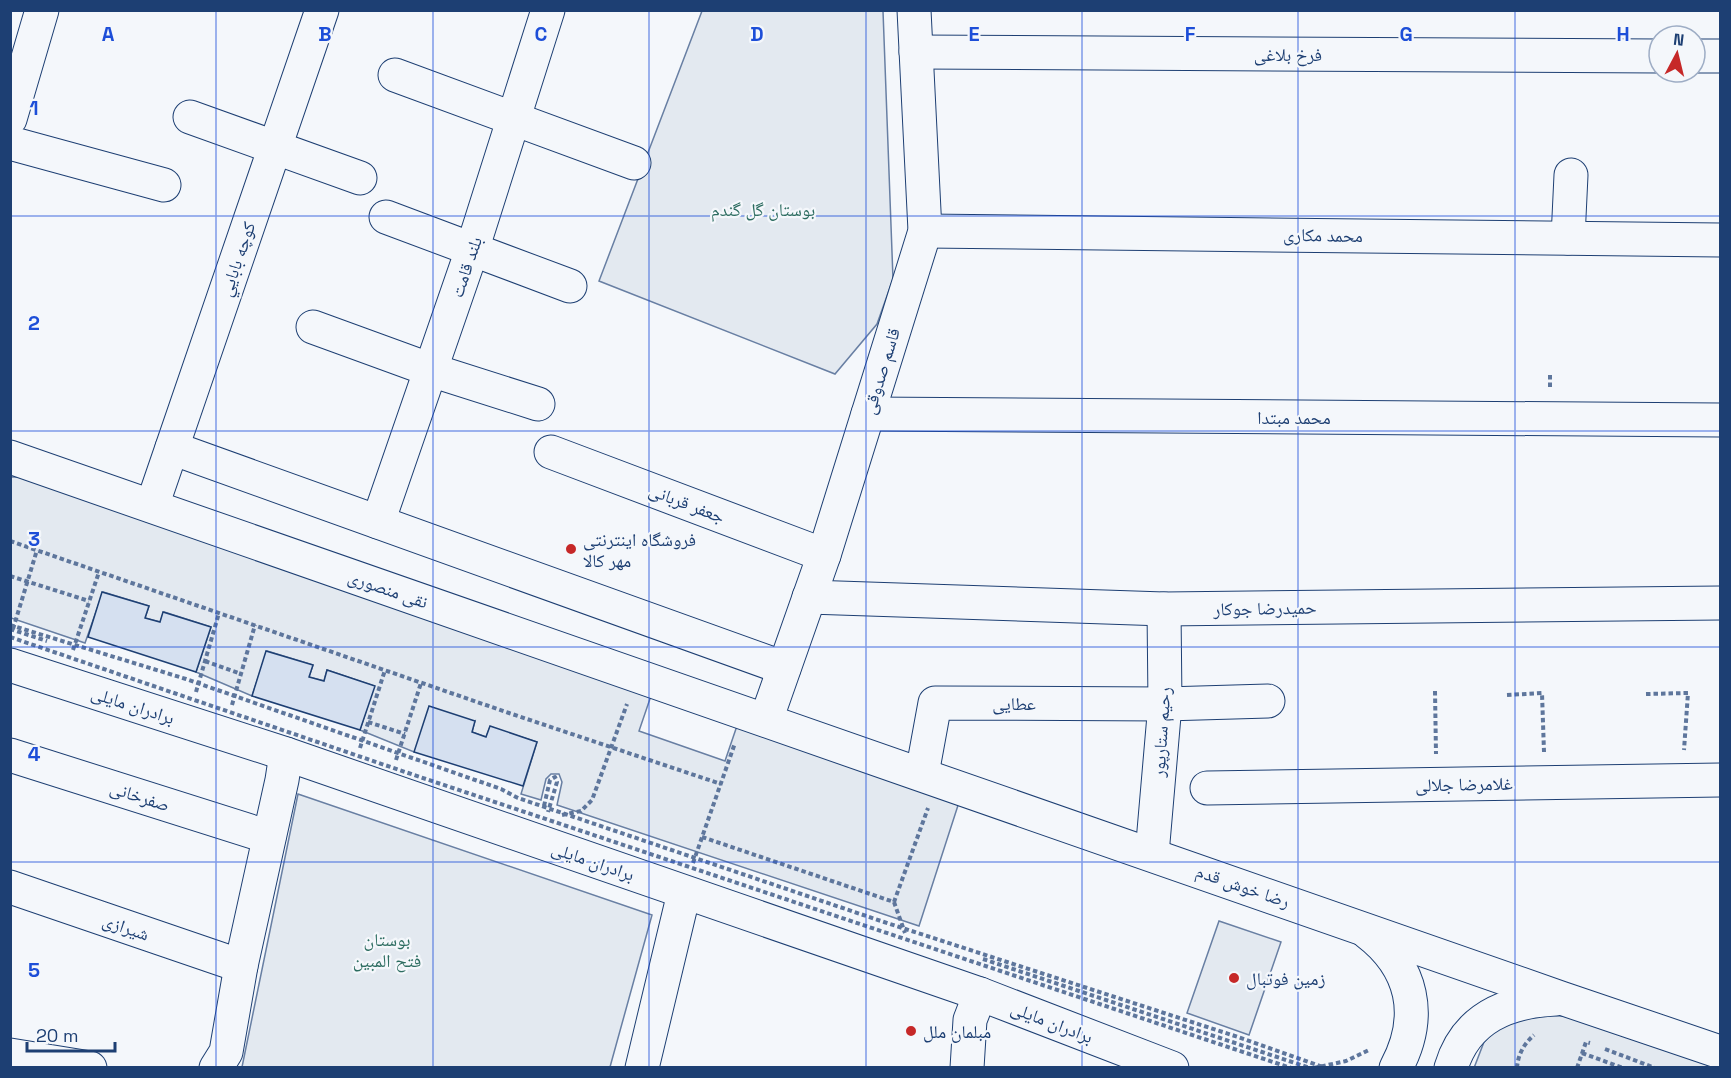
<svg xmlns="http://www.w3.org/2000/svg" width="1731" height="1078" font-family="'Space Grotesk','Noto Naskh Arabic',sans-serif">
<rect width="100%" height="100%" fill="#f4f7fb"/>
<!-- green -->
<g fill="#e3e9f0" stroke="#687fa3" stroke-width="1.5">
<polygon points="702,11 883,11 893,279 877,324 835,374 599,281"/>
<polygon points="11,477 33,477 654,687 639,731 725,761 740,717 962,793 919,926 557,805 562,782 559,774 551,774 546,779 541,800 521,794 537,742 490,727 486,737 472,732 475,721 414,752 360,730 374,686 327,670 324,681 309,677 313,665 267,651 252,696 196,672 211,627 164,612 160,622 145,618 149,606 103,592 85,643 11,618"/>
<polygon points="298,794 652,915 610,1067 242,1067"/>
<polygon points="1219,921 1281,942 1249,1035 1187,1013"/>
<polygon points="1543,1014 1579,1018 1720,1068 1474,1068 1484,1042 1500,1025"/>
</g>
<!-- building -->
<g fill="#d5e0f0" stroke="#1d3f73" stroke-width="1.5">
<polygon points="102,592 149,606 145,618 160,622 163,612 211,627 196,672 88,637"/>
<polygon points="266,651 313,665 309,677 324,681 327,670 375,686 360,730 252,696"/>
<polygon points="429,706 475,721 472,732 486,737 490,726 537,742 523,786 414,752"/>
</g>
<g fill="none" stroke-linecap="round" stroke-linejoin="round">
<!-- minor casing -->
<g stroke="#1d3f73" stroke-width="35">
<g id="minor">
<polyline points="916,52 1659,56"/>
<polyline points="1695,56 1720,56"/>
<polyline points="395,75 634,163"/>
<polyline points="190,117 360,178"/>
<polyline points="10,119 42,10"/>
<polyline points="10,143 164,185"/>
<polyline points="386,217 570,286"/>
<polyline points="925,231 1720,240"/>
<polyline points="1568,238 1571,175"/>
<polyline points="313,327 431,370 538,404"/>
<polyline points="868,414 1720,420"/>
<polyline points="172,448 784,668"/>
<polyline points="551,452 824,555"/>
<polyline points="10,457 1561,998 1720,1052"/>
<polyline points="152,506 322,10"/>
<polyline points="378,522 472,250 548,10"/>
<polyline points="809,597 1164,609 1720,603"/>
<polyline points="10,665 286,754 980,994 1172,1068"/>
<polyline points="766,720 824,555 925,231 914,10"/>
<polyline points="10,755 269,837"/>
<polyline points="922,774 935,703 1165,704 1268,701"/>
<polyline points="1207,788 1720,780"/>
<polyline points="1152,854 1165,704 1164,609"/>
<polyline points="10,887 241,966"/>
<path d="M1367,932C1413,967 1424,1016 1396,1068"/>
<polyline points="10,1055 90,1068"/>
<polyline points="216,1068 226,1052 241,966 282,780 286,754"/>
<polyline points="642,1068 684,893"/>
<polyline points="967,1068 970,1020 980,994"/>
<path d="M1451,1068C1466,1017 1509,1001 1556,999"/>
</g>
</g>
<!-- path -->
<g stroke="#5e769c" stroke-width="4" stroke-dasharray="4.5 3" stroke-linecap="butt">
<polyline points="1550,387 1550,373"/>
<polyline points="10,541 509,713 721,784"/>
<polyline points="10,576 89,601"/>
<polyline points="10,629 47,641"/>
<polyline points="13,629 37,550"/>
<polyline points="73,650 99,572"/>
<polyline points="205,661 241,674"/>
<polyline points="1435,691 1436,754"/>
<polyline points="196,692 219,613"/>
<polyline points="1646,694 1688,693 1684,750"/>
<polyline points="1507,695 1542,693 1544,752"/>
<polyline points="232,705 255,625"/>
<polyline points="368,722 405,734"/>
<polyline points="360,748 385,670"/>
<polyline points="396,760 421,683"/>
<polyline points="544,806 550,780 555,777 557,782 548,812"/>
<polyline points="562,815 581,811 592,800 627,704"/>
<polyline points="702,837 894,902 928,808"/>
<polyline points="693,863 735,743"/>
<polyline points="894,902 905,933"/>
<polyline points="983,959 1310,1068"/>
<polyline points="1605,1049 1655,1068"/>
<polyline points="1582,1053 1623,1068"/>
<polyline points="1314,1068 1346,1061 1369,1050"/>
<path d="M1517,1068C1518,1054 1524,1044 1534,1035"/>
<polyline points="1577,1068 1586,1042 1590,1043"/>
</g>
<!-- minor -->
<use href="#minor" stroke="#f4f7fb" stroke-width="33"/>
<!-- path-bridge -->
<g stroke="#5e769c" stroke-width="4" stroke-dasharray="4.5 3" stroke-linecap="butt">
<polyline points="10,625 186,679 501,789 518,798 884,922 1238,1037 1326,1068"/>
<polyline points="10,637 414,775 1291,1068"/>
</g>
</g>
<!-- grid -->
<path fill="none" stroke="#1d4ed8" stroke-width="1.5" stroke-opacity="0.55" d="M216,10V1068M433,10V1068M649,10V1068M866,10V1068M1082,10V1068M1298,10V1068M1515,10V1068M10,216H1720M10,431H1720M10,647H1720M10,862H1720"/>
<!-- markers -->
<g fill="#c62828" stroke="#f4f7fb" stroke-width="2">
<circle cx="571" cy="549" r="6"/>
<circle cx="1234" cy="978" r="6"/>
<circle cx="911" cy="1031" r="6"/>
</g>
<g text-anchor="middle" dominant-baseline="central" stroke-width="4.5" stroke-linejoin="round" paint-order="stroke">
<!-- street labels -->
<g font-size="18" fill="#1d3f73" stroke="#f4f7fb">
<text x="1288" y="54">فرخ بلاغی</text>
<text transform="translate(1323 235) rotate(1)">محمد مکاری</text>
<text transform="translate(237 259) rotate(-71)">كوچه بابايي</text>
<text transform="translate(466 267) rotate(-71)">بلند قامت</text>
<text transform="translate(881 371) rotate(-73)">قاسم صدوقی</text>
<text x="1294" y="417">محمد مبتدا</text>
<text transform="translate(687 503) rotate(21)">جعفر قربانی</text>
<text transform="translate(388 589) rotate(19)">نقی منصوری</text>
<text transform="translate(1265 608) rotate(-1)">حمیدرضا جوکار</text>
<text x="1014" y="703">عطایی</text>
<text transform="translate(133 705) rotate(18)">برادران مایلی</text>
<text transform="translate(1161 732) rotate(-86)">رحیم ستارپور</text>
<text transform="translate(1464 784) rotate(-1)">غلامرضا جلالی</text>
<text transform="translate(140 796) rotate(18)">صفرخانی</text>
<text transform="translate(593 861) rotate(19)">برادران مایلی</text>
<text transform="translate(1243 886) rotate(19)">رضا خوش قدم</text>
<text transform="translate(126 927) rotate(19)">شیرازی</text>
<text transform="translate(1052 1022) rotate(21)">برادران مایلی</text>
</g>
<!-- park labels -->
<g font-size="18" fill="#2c6c60" stroke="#f4f7fb">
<text x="763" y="209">بوستان گل گندم</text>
<text x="387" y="939">بوستان<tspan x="387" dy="21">فتح المبین</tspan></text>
</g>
<!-- poi labels -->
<g font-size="18" fill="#1d3f73" stroke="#f4f7fb" text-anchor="start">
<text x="583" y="539">فروشگاه اینترنتی<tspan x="583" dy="21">مهر کالا</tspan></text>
<text x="1246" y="978">زمین فوتبال</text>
<text x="923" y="1031">مبلمان ملل</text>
</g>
</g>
<g font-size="20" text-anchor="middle" font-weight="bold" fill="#1d4ed8" stroke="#f4f7fb" stroke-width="4.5" stroke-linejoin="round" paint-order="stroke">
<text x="108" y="41">A</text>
<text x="325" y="41">B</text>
<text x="541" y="41">C</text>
<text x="757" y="41">D</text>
<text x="974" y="41">E</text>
<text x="1190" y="41">F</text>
<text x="1406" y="41">G</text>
<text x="1623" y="41">H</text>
<text x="34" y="115">1</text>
<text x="34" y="330">2</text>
<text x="34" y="546">3</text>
<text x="34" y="761">4</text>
<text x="34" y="977">5</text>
</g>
<!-- border -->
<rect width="1731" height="1078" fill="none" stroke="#1d3f73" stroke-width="24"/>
<!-- north arrow -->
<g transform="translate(1677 54) rotate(7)"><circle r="28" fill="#f4f7fb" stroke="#9eadc5" stroke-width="1.5"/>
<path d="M0-4.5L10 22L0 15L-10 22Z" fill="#c62828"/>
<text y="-9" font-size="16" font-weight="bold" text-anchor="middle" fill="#1d3f73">N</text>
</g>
<!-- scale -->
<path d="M27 1042v9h88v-9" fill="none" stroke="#1d3f73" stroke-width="3"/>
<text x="36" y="1042" font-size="18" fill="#1d3f73" stroke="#f4f7fb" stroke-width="4.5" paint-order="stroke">20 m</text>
</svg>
